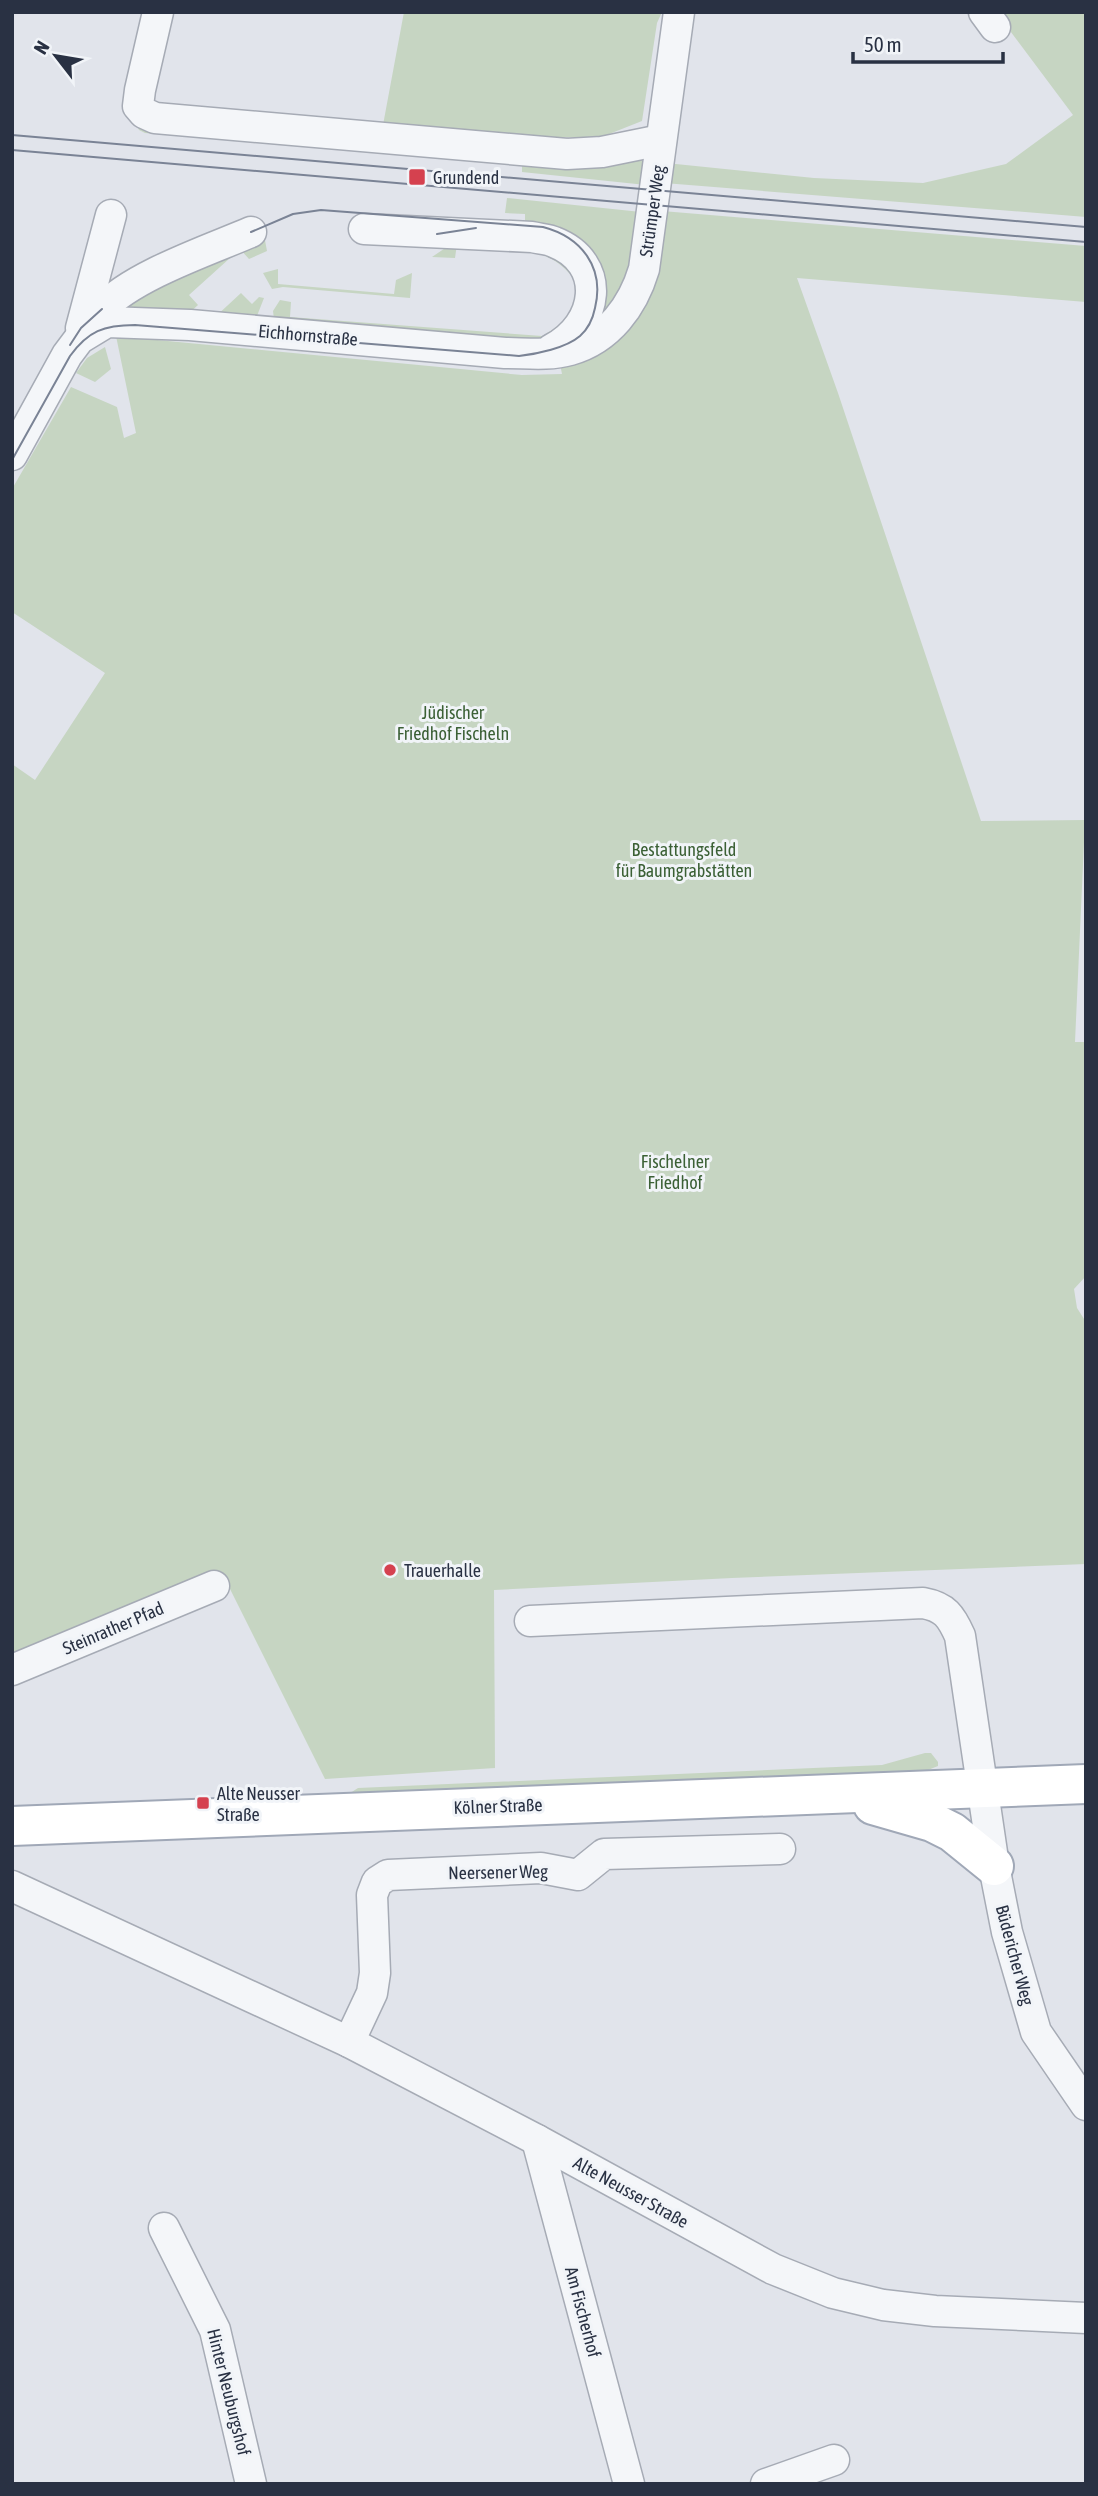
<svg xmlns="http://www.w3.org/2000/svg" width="1098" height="2496" font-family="'Asap Condensed',sans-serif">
<rect width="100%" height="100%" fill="#e1e4eb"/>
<!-- green -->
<g fill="#c6d5c2">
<polygon points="404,12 662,12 657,23 642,121 599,138 499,136 383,125"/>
<polygon points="996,12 1086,12 1086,217 664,183 666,163 814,178 923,183 1006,164 1073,115"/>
<polygon points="136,124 641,158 649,168 646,185 522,172 522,165 145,133 139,130"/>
<polygon points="507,198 641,212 628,285 596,325 602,298 525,222 525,214 505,213"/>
<polygon points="662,211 1086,246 1086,302 797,278 838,393 981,821 1085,820 1075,1042 1086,1042 1086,1276 1074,1289 1077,1308 1086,1322 1086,1564 732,1578 494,1590 495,1768 325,1779 222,1573 12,1660 12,764 35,780 105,673 12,612 12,489 71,387 117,407 124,438 136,433 116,336 522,375 562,374 560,364 595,349"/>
<polygon points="264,235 267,251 249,259 240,249 189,295 198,305 187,315 116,310 113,304"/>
<path d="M457,240C484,242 534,240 557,252C562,255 565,259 569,263C590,288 586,317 558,337C545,345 526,343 511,344L282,324L274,319L273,311L280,300L291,302L290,317L542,336C560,326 571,317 576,297C578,288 575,280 569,273C543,243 494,247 457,244L455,258L432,257Z"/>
<polygon points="278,269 278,284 394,294 396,280 412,273 410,298 283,287 272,289 263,273"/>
<polygon points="241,293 252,304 259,297 264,298 255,321 214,318"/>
<polygon points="105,347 111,369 95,382 76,373 87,358"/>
<polygon points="925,1753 931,1753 938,1762 938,1766 923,1772 336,1802 358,1788 882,1765"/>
</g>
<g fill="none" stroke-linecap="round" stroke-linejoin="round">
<!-- minor casing -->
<g stroke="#a6abb5" stroke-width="33">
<g id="minor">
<polyline points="158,12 140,90 138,106 144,113 155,118 567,154 602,152 661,140"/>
<polyline points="984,12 995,27"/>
<path d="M364,229L532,237C539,239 548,239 554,242C608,263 599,325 552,349"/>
<polyline points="81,328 111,215"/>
<path d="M85,330C90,323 95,315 102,309C132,276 209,250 251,232"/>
<path d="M12,455L67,355L79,339L107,322L190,325L505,353C526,353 549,356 570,350C609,339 633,306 644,269L679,12"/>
<path d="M530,1621L923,1603C945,1607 951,1616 960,1636L994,1866L1007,1932L1036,2032L1086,2105"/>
<polyline points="12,1670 214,1586"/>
<polyline points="12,1886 349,2042 537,2140 773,2269 833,2293 883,2305 935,2311 1086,2318"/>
<polyline points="349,2042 372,1993 375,1973 372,1895 377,1882 388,1875 541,1868 578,1875 604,1854 780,1849"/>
<polyline points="537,2140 629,2484"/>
<polyline points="164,2228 215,2330 251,2484"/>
<polyline points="766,2484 834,2460"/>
</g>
</g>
<!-- major casing -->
<g stroke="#a0a8b7" stroke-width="42">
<g id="major">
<polyline points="873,1805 932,1822 952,1832 994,1866"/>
<polyline points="12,1826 1086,1784"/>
</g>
</g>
<!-- minor -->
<use href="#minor" stroke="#f4f6f9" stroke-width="30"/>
<!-- major -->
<use href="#major" stroke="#fff" stroke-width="38"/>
<!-- tram -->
<g stroke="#7a8395" stroke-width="2">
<polyline points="12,135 1086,227"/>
<polyline points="12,150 1086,242"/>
<polyline points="437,234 476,228"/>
<polyline points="70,345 81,328 102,309"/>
<path d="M12,460L70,356C88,331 104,325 135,325L519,356C537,354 566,348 580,336C588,329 593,318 595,308C605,267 581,237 543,227L321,210L293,214L251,232"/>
</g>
</g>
<!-- markers -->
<g fill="#d5414f" stroke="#f1f4f8" stroke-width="2.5">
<rect x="408" y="168" width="18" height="18" rx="3.5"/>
<circle cx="390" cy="1570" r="7"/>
<rect x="196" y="1796" width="14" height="14" rx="3.5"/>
</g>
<g text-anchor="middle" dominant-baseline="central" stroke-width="6" stroke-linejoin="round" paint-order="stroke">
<!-- poi labels -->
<g font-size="18" fill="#293143" stroke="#f1f4f8" text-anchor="start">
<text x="433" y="177">Grundend</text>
<text x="404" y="1570">Trauerhalle</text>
<text x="217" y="1793">Alte Neusser<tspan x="217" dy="21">Straße</tspan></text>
</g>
<!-- street labels -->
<g font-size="18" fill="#293143" stroke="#f1f4f8">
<text transform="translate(652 211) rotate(-82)">Strümper Weg</text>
<text transform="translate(308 335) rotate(5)">Eichhornstraße</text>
<text transform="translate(113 1628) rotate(-23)">Steinrather Pfad</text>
<text transform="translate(498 1806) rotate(-2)">Kölner Straße</text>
<text transform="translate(498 1872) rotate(-1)">Neersener Weg</text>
<text transform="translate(1015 1955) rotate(75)">Büdericher Weg</text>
<text transform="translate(631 2192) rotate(29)">Alte Neusser Straße</text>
<text transform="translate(583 2312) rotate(75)">Am Fischerhof</text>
<text transform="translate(229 2392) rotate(76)">Hinter Neuburgshof</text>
</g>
<!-- park labels -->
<g font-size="18" fill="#3b6035" stroke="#f1f4f8">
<text x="453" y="712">Jüdischer<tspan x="453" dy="21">Friedhof Fischeln</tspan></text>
<text x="684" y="849">Bestattungsfeld<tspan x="684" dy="21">für Baumgrabstätten</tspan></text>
<text x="675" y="1161">Fischelner<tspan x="675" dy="21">Friedhof</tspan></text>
</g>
</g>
<!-- border -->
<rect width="1098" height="2496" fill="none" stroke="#293143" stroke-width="28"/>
<!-- north arrow -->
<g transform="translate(56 56) rotate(301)" stroke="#f1f4f8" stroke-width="5" paint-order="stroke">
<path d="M0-5L12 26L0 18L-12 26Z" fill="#293143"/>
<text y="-10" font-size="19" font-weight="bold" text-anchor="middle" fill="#293143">N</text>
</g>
<!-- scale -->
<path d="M853 52v10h150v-10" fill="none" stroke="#293143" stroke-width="3.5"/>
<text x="864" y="52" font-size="21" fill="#293143" stroke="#f1f4f8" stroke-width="5" paint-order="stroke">50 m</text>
</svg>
